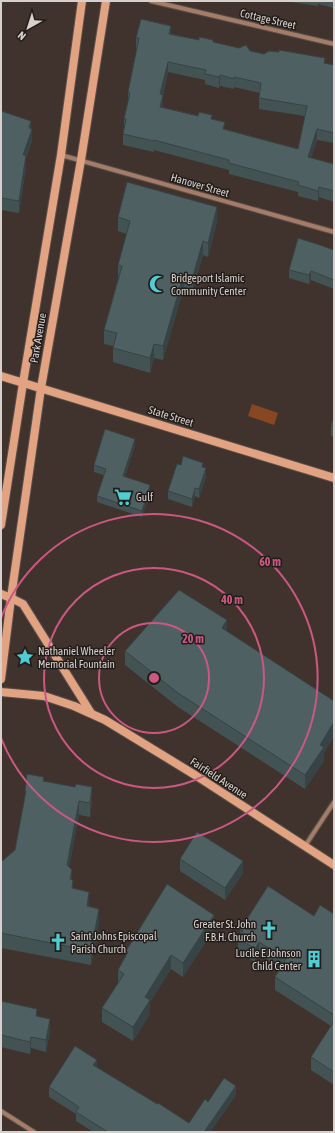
<svg xmlns="http://www.w3.org/2000/svg" width="335" height="1133" font-family="'Asap Condensed',sans-serif">
<rect width="100%" height="100%" fill="#40332d"/>
<!-- green -->
<polygon fill="#874723" points="252,404 278,413 274,425 248,416"/>
<g fill="none" stroke-linecap="round" stroke-linejoin="round">
<!-- minor casing -->
<g stroke="#5b4f4a" stroke-width="6">
<g id="minor">
<polyline points="151,1 334,44"/>
<polyline points="61,155 334,232"/>
<polyline points="305,846 334,802"/>
<polyline points="1,1111 34,1132"/>
</g>
</g>
<!-- secondary casing -->
<g stroke="#5b4f4a" stroke-width="10">
<g id="secondary">
<polyline points="1,376 334,478"/>
<polyline points="1,525 23,383 61,155 82,1"/>
<polyline points="1,594 11,598 23,604 91,713"/>
<polyline points="1,679 11,598 41,388 81,160 106,1"/>
<polyline points="1,692 44,696 74,706 105,720 195,775 334,865"/>
</g>
</g>
<!-- minor -->
<use href="#minor" stroke="#a47c68" stroke-width="4"/>
<!-- secondary -->
<use href="#secondary" stroke="#e2a383" stroke-width="8"/>
</g>
<!-- wall -->
<g fill="#435353" fill-rule="evenodd">
<polygon points="285,1 334,1 334,8 318,4 318,6"/>
<path d="M171,34L199,40L213,42L264,54L334,65V143L317,140L311,158L334,164V202L319,197L318,201L298,196V192L229,174V170L154,150V152L123,145V134L124,129V119L128,102V92L137,49L136,48V38ZM168,72L205,80V84L219,88L220,86L234,89V87L260,93L259,98V109L305,116L298,149L225,129L212,119L162,107L163,95Z"/>
<polygon points="1,111 31,128 32,141 26,158 26,167 19,213 1,210"/>
<polygon points="118,217 217,222 208,257 203,255 193,290 184,287 163,360 154,358 150,373 113,362 113,346 104,344 104,330 118,279 118,265 127,234 118,231"/>
<polygon points="334,250 334,289 311,280 309,284 289,278 289,270"/>
<polygon points="334,418 334,437 331,436 331,425"/>
<polygon points="135,445 125,477 150,492 142,517 97,502 97,496 104,475 94,472 94,465"/>
<polygon points="181,465 203,467 206,477 199,498 195,496 192,507 168,499 168,491"/>
<polygon points="227,632 334,701 334,736 324,753 324,761 305,789 178,707 125,665 125,651"/>
<polygon points="44,781 92,801 90,817 79,815 69,867 73,889 89,907 99,923 91,965 1,948 1,862 15,850 25,798 25,791"/>
<polygon points="180,859 243,873 225,900 180,871"/>
<polygon points="334,914 334,1085 311,1070 311,1057 331,1026 275,990 275,977 280,968 259,955 255,962 238,952 238,938 240,935 240,930 314,916"/>
<polygon points="214,929 183,977 171,969 150,1002 150,1014 133,1041 102,1022 102,1008 118,984 118,970 126,955 126,951"/>
<polygon points="1,1001 37,1017 50,1031 46,1052 31,1048 30,1054 1,1047"/>
<polygon points="97,1067 157,1104 189,1123 208,1102 236,1095 210,1132 93,1132 76,1121 76,1114 49,1097 49,1087"/>
</g>
<!-- shaded-wall -->
<g fill="#374344">
<polygon points="171,26 171,36 169,34"/>
<polygon points="168,62 168,72 160,104 160,94"/>
<polygon points="220,75 220,86 219,88 219,77"/>
<polygon points="163,95 163,105 160,117 160,107"/>
<polygon points="31,121 32,141 26,158 26,167 19,213 19,201 23,155"/>
<polygon points="317,129 317,140 308,167 308,157"/>
<polygon points="319,187 319,197 318,201 318,191"/>
<polygon points="217,207 217,222 208,257 208,243"/>
<polygon points="203,241 203,255 193,290 193,276"/>
<polygon points="311,271 311,280 309,284 309,275"/>
<polygon points="184,273 184,287 163,360 163,346"/>
<polygon points="154,344 154,358 150,373 150,358"/>
<polygon points="135,439 135,445 123,483 123,476"/>
<polygon points="206,468 206,477 199,498 199,489"/>
<polygon points="150,485 150,492 142,517 142,511"/>
<polygon points="195,488 195,496 192,507 192,499"/>
<polygon points="227,620 227,634 222,628"/>
<polygon points="334,722 334,736 324,753 324,761 305,789 305,775 320,745"/>
<polygon points="92,787 92,801 90,817 90,803"/>
<polygon points="79,801 79,815 67,879 67,865"/>
<polygon points="243,861 243,873 225,900 225,888"/>
<polygon points="72,870 72,885 70,879"/>
<polygon points="89,892 89,906 87,920 87,906"/>
<polygon points="99,909 99,923 91,965 91,951"/>
<polygon points="214,915 214,929 183,977 183,963"/>
<polygon points="259,942 259,955 255,962 255,949"/>
<polygon points="171,955 171,969 150,1002 150,1014 133,1041 133,1027 145,997"/>
<polygon points="50,1019 50,1031 46,1052 46,1040"/>
<polygon points="31,1037 31,1048 30,1054 30,1042"/>
<polygon points="97,1060 97,1069 93,1065"/>
<polygon points="236,1086 236,1095 210,1132 204,1132"/>
</g>
<!-- building -->
<g fill="#4e6061" stroke="#374344" fill-rule="evenodd">
<path d="M141,19L171,26L169,34L199,40V37L213,40V42L239,48L246,45L250,51L264,54L269,51L279,52V50L325,58L324,63L334,65V133L317,129L308,157L334,164V191L319,187L318,191L298,185L299,182L229,163V160L154,140V141L123,134L126,119H124L130,93L128,92L139,38H136ZM168,62L206,70L205,74L219,77L220,75L234,79V77L261,83L259,98L307,106L298,149L223,129L225,122L211,119L212,115L199,112L198,116L160,107L163,95L160,94Z"/>
<polygon points="1,111 31,121 29,128 32,129 23,155 26,155 19,201 1,198"/>
<polygon points="127,182 217,207 208,243 203,241 193,276 184,273 163,346 154,344 150,358 113,348 117,333 104,330 122,266 118,265 130,221 118,217"/>
<polygon points="298,238 317,244 334,250 334,280 311,271 309,275 289,270"/>
<polygon points="334,418 334,426 331,425"/>
<polygon points="105,429 135,439 123,476 150,485 142,511 97,496 106,469 94,465"/>
<polygon points="183,456 203,463 202,467 206,468 199,489 195,488 192,499 168,491 177,464 181,465"/>
<polygon points="179,590 227,620 222,628 334,701 334,722 320,745 324,747 305,775 178,693 125,651"/>
<polygon points="27,774 44,777 43,781 75,787 76,784 92,787 90,803 79,801 67,865 72,870 70,879 73,880 72,888 89,892 87,906 99,909 91,951 1,933 1,862 15,850 26,791 25,791"/>
<polygon points="197,832 243,861 225,888 180,859"/>
<polygon points="167,884 214,915 183,963 171,955 145,997 150,1000 133,1027 102,1008 124,974 118,970 128,952 126,951"/>
<polygon points="268,886 314,916 320,905 334,914 334,1015 275,977 286,959 259,942 255,949 238,938 243,931 240,930"/>
<polygon points="1,1001 37,1009 36,1016 50,1019 46,1040 31,1037 30,1042 1,1035"/>
<polygon points="334,1021 334,1072 311,1057"/>
<polygon points="75,1046 97,1060 93,1065 157,1104 158,1103 189,1123 205,1099 208,1102 224,1078 236,1086 204,1132 108,1132 76,1112 79,1107 49,1087"/>
</g>
<!-- distance rings -->
<g fill="none" stroke="#ca5883" stroke-width="2">
<circle cx="154" cy="678" r="55"/>
<circle cx="154" cy="678" r="110"/>
<path d="M1 618A164 164 0 1 1 1 738"/>
</g>
<!-- icons -->
<defs>
<g id="mosque-bare" transform="scale(1.38)"><path d="M3.5-4.9A6 6 0 1 0 3.5 4.9A5 5 0 1 1 3.5-4.9Z" fill="#51ccd3" stroke="#221d1a" stroke-width="2.5" paint-order="stroke"/></g>
<g id="supermarket-bare" transform="scale(1.38)"><path d="M-6-5.5h2.5l.6 2H6L4.5 2H-2.5L-4.4-4H-6ZM-1.5 3.2a1.3 1.3 0 1 0 .1 0ZM3 3.2a1.3 1.3 0 1 0 .1 0Z" fill="#51ccd3" stroke="#221d1a" stroke-width="2.5" paint-order="stroke"/></g>
<g id="sight-bare" transform="scale(1.38)"><path d="M0-6L1.8-2.2L6-1.7L2.9 1.2L3.7 5.4L0 3.3L-3.7 5.4L-2.9 1.2L-6-1.7L-1.8-2.2Z" fill="#51ccd3" stroke="#221d1a" stroke-width="2.5" paint-order="stroke"/></g>
<g id="church-bare" transform="scale(1.38)"><path d="M-1.2-6h2.4v3.5h3.3v2.4h-3.3V6h-2.4V-.1h-3.3v-2.4h3.3Z" fill="#51ccd3" stroke="#221d1a" stroke-width="2.5" paint-order="stroke"/></g>
<g id="building-bare" transform="scale(1.38)"><path d="M-4-6H4V6H1V3H-1V6H-4ZM-2.5-4.3h1.7v1.8h-1.7ZM.8-4.3h1.7v1.8H.8ZM-2.5-1h1.7V.8h-1.7ZM.8-1h1.7V.8H.8Z" fill="#51ccd3" stroke="#221d1a" stroke-width="2.5" paint-order="stroke"/></g>
</defs>
<g fill-rule="evenodd">
<use href="#mosque-bare" x="158" y="284"/>
<use href="#supermarket-bare" x="123" y="497"/>
<use href="#sight-bare" x="25" y="657"/>
<use href="#church-bare" x="269" y="930"/>
<use href="#church-bare" x="58" y="942"/>
<use href="#building-bare" x="314" y="959"/>
</g>
<g text-anchor="middle" dominant-baseline="central" stroke-width="3" stroke-linejoin="round" paint-order="stroke">
<!-- street labels -->
<g font-size="11" fill="#d8d0cc" stroke="#221d1a">
<text transform="translate(268 19) rotate(13)">Cottage Street</text>
<text transform="translate(200 185) rotate(16)">Hanover Street</text>
<text transform="translate(38 338) rotate(-80)">Park Avenue</text>
<text transform="translate(171 416) rotate(17)">State Street</text>
<text transform="translate(219 778) rotate(33)">Fairfield Avenue</text>
</g>
<!-- poi labels -->
<g font-size="11" fill="#d8d0cc" stroke="#221d1a" text-anchor="start">
<text x="171" y="278">Bridgeport Islamic<tspan x="171" dy="13">Community Center</tspan></text>
<text x="136" y="497">Gulf</text>
<text x="38" y="651">Nathaniel Wheeler<tspan x="38" dy="13">Memorial Fountain</tspan></text>
<text x="256" y="924" text-anchor="end">Greater St. John<tspan x="256" dy="13">F.B.H. Church</tspan></text>
<text x="71" y="936">Saint Johns Episcopal<tspan x="71" dy="13">Parish Church</tspan></text>
<text x="301" y="953" text-anchor="end">Lucile E Johnson<tspan x="301" dy="13">Child Center</tspan></text>
</g>
</g>
<circle cx="154" cy="678" r="6" fill="#ca5883" stroke="#221d1a" stroke-width="2"/>
<g font-size="12" text-anchor="middle" font-weight="bold" fill="#ca5883" stroke="#221d1a" stroke-width="3" stroke-linejoin="round" paint-order="stroke">
<text x="270" y="566">60 m</text>
<text x="232" y="604">40 m</text>
<text x="193" y="643">20 m</text>
</g>
<!-- border -->
<rect width="335" height="1133" fill="none" stroke="#d8d0cc" stroke-width="4"/>
<!-- north arrow -->
<g transform="translate(28 28) rotate(219)" stroke="#221d1a" stroke-width="3" paint-order="stroke">
<path d="M0-3L7 15L0 10L-7 15Z" fill="#d8d0cc"/>
<text y="-6" font-size="11" font-weight="bold" text-anchor="middle" fill="#d8d0cc">N</text>
</g>
</svg>
